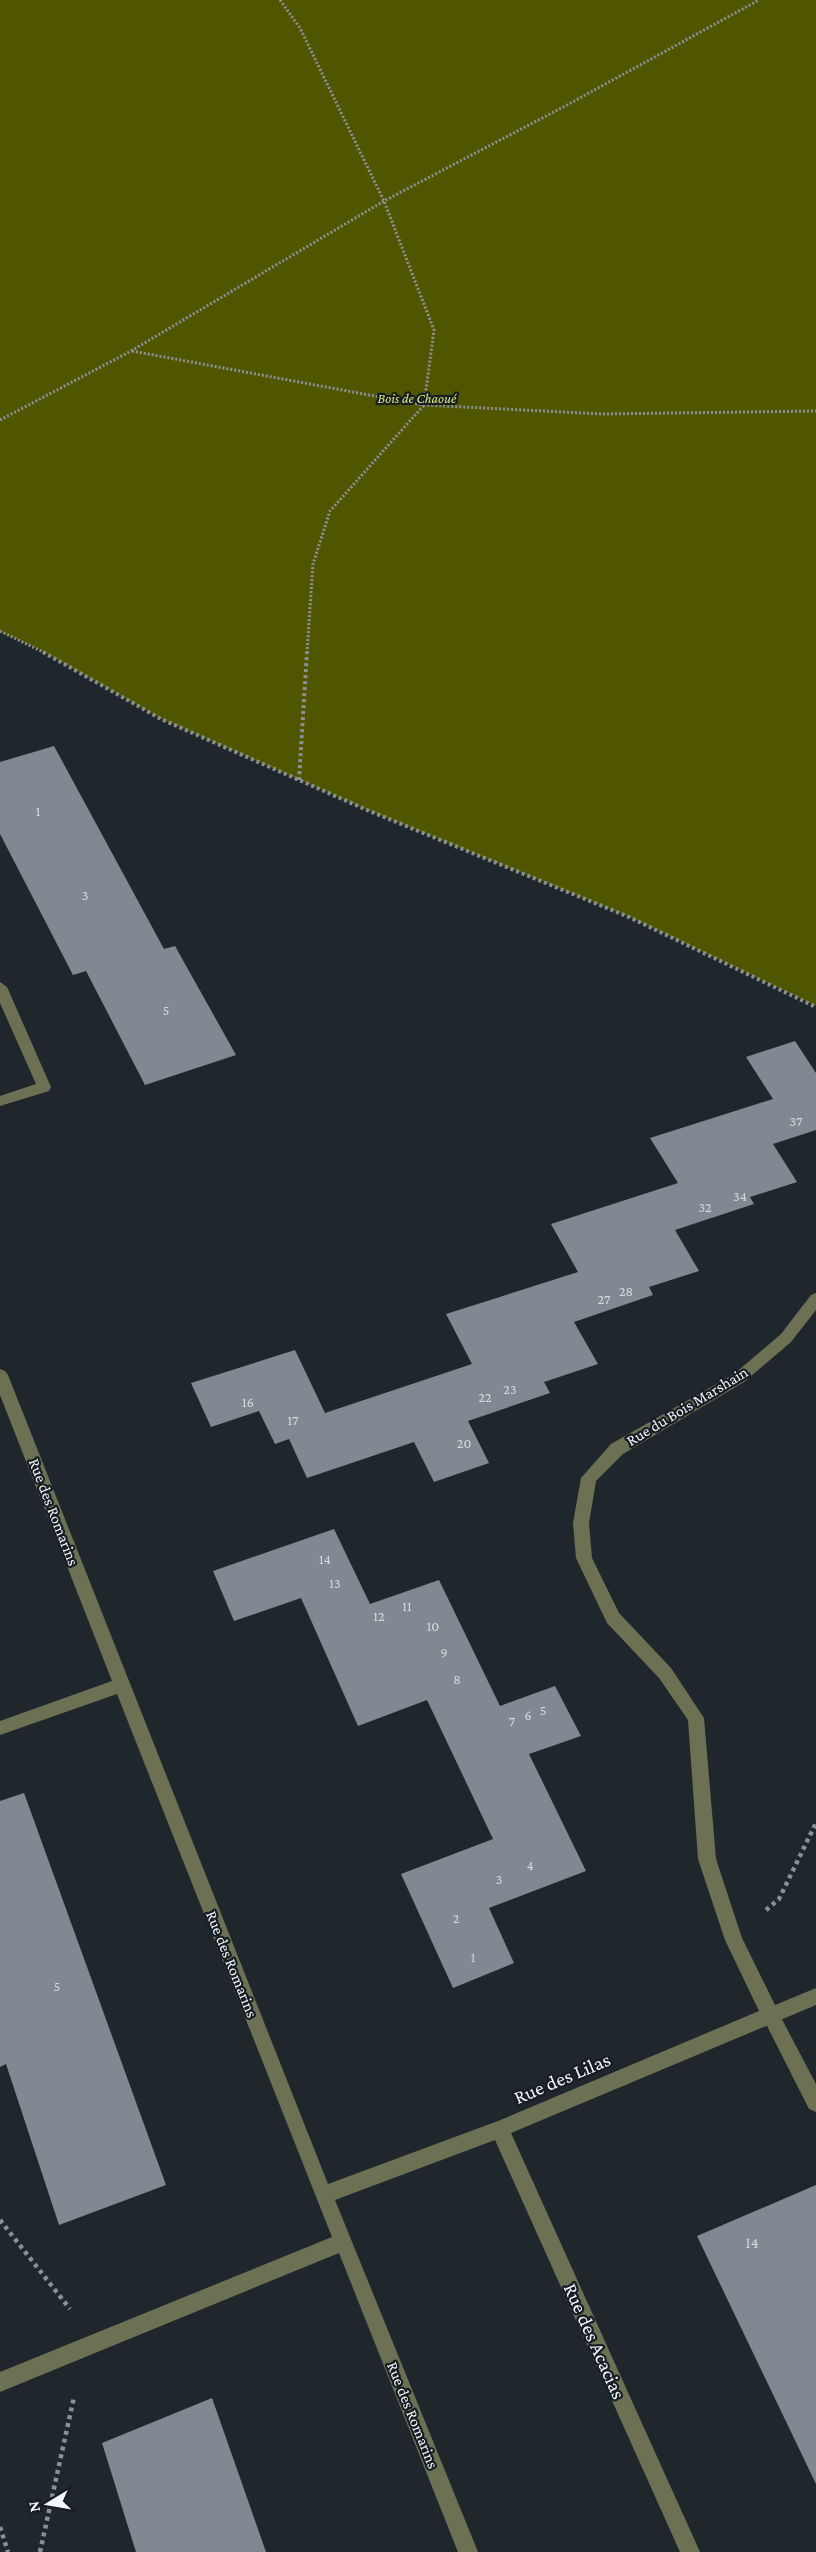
<svg xmlns="http://www.w3.org/2000/svg" width="816" height="2552" font-family="'Crimson Pro',serif">
<rect width="100%" height="100%" fill="#1f272d"/>
<!-- forest -->
<polygon fill="#505600" points="0,0 816,0 816,1006 629,917 367,810 161,719 38,649 0,632"/>
<!-- building -->
<g fill="#808991">
<polygon points="54,746 164,949 175,946 236,1055 145,1085 86,971 73,975 0,834 0,762"/>
<polygon points="795,1041 816,1073 816,1130 773,1144 797,1182 750,1197 754,1204 675,1230 699,1271 649,1287 653,1295 574,1322 598,1364 544,1382 550,1393 468,1421 489,1463 434,1482 414,1442 307,1478 289,1439 275,1444 259,1411 211,1427 191,1383 295,1350 325,1413 472,1364 446,1314 578,1272 551,1224 678,1183 650,1138 773,1099 746,1057"/>
<polygon points="334,1529 370,1604 439,1580 500,1706 555,1686 581,1736 529,1754 586,1871 489,1908 514,1963 453,1988 401,1874 493,1839 427,1700 358,1726 301,1598 234,1621 213,1571"/>
<polygon points="24,1793 166,2185 59,2225 6,2064 0,2067 0,1801"/>
<polygon points="816,2185 816,2484 697,2236"/>
<polygon points="212,2398 266,2552 136,2552 102,2443"/>
</g>
<g fill="none" stroke-linecap="round" stroke-linejoin="round">
<!-- path-far2 -->
<g stroke="#8a9196" stroke-width="3" stroke-dasharray="2 2" stroke-linecap="butt">
<polyline points="280,0 300,28 384,201 434,330 424,405 603,414 816,411"/>
<polyline points="132,351 423,405"/>
<polyline points="0,420 131,351 384,201 567,105 759,0"/>
<polyline points="0,631 45,653"/>
<polyline points="307,653 313,564 330,511 424,405"/>
</g>
<!-- path-far1 -->
<g stroke="#8a9196" stroke-width="4" stroke-dasharray="3 3" stroke-linecap="butt">
<polyline points="43,652 161,719 367,810 629,917 816,1007"/>
<polyline points="299,780 307,652"/>
</g>
<!-- path -->
<g stroke="#8a9196" stroke-width="4.5" stroke-dasharray="4 4" stroke-linecap="butt">
<polyline points="766,1910 779,1899 816,1823"/>
<polyline points="0,2220 70,2309"/>
<polyline points="0,2527 8,2552"/>
<polyline points="40,2552 74,2397"/>
</g>
<!-- lane -->
<polygon fill="#6d7154" fill-rule="evenodd" points="770,2005 776,2008 816,2084 816,2112 809,2109 761,2014 764,2008"/>
<!-- street -->
<g fill="#6d7154" fill-rule="evenodd">
<polygon points="0,982 7,987 51,1087 49,1091 0,1106 0,1096 36,1084 0,1003"/>
<polygon points="816,1293 816,1310 791,1342 744,1382 623,1454 596,1481 589,1523 592,1558 619,1613 671,1668 704,1718 716,1859 742,1938 775,2005 816,1988 816,2005 511,2133 700,2552 680,2552 495,2140 335,2200 478,2552 458,2552 339,2253 0,2392 0,2372 332,2237 117,1694 0,1735 0,1721 112,1681 0,1395 0,1369 5,1371 8,1375 328,2184 498,2121 759,2011 725,1940 698,1859 688,1720 659,1678 607,1623 576,1558 573,1523 581,1478 611,1444 734,1374 781,1334 811,1295"/>
</g>
</g>
<g text-anchor="middle" dominant-baseline="central" stroke-width="4.5" stroke-linejoin="round" paint-order="stroke">
<!-- far-park labels -->
<g font-size="14" font-style="italic" fill="#d8e47d" stroke="#161d23">
<text x="417" y="398">Bois de Chaoué</text>
</g>
<!-- number labels -->
<g font-size="14" fill="#d4dadf">
<text x="38" y="811">1</text>
<text x="85" y="895">3</text>
<text x="166" y="1010">5</text>
<text x="796" y="1121">37</text>
<text x="740" y="1196">34</text>
<text x="705" y="1207">32</text>
<text x="626" y="1291">28</text>
<text x="604" y="1299">27</text>
<text x="510" y="1389">23</text>
<text x="485" y="1397">22</text>
<text x="248" y="1402">16</text>
<text x="293" y="1420">17</text>
<text x="464" y="1443">20</text>
<text x="325" y="1559">14</text>
<text x="335" y="1583">13</text>
<text x="407" y="1606">11</text>
<text x="379" y="1616">12</text>
<text x="433" y="1626">10</text>
<text x="444" y="1652">9</text>
<text x="457" y="1679">8</text>
<text x="543" y="1710">5</text>
<text x="528" y="1715">6</text>
<text x="512" y="1721">7</text>
<text x="530" y="1865">4</text>
<text x="499" y="1879">3</text>
<text x="456" y="1918">2</text>
<text x="473" y="1957">1</text>
<text x="57" y="1986">5</text>
</g>
<!-- street labels -->
<g font-size="16" fill="#f0f5f9" stroke="#161d23">
<text transform="translate(687 1406) rotate(-31)">Rue du Bois Marshain</text>
<text transform="translate(54 1512) rotate(69)">Rue des Romarins</text>
<text transform="translate(232 1964) rotate(68)">Rue des Romarins</text>
<text transform="translate(413 2415) rotate(68)">Rue des Romarins</text>
</g>
<!-- near-number labels -->
<g font-size="16" fill="#d4dadf">
<text x="752" y="2242">14</text>
</g>
<!-- near-street labels -->
<g font-size="20" fill="#f0f5f9" stroke="#161d23">
<text transform="translate(562 2078) rotate(-23)">Rue des Lilas</text>
<text transform="translate(595 2341) rotate(66)">Rue des Acacias</text>
</g>
</g>
<!-- north arrow -->
<g transform="translate(48 2504) rotate(259)" stroke="#161d23" stroke-width="4.5" paint-order="stroke">
<path d="M0-4.5L10 22L0 15L-10 22Z" fill="#f0f5f9"/>
<text y="-9" font-size="16" font-weight="bold" text-anchor="middle" fill="#f0f5f9">N</text>
</g>
</svg>
